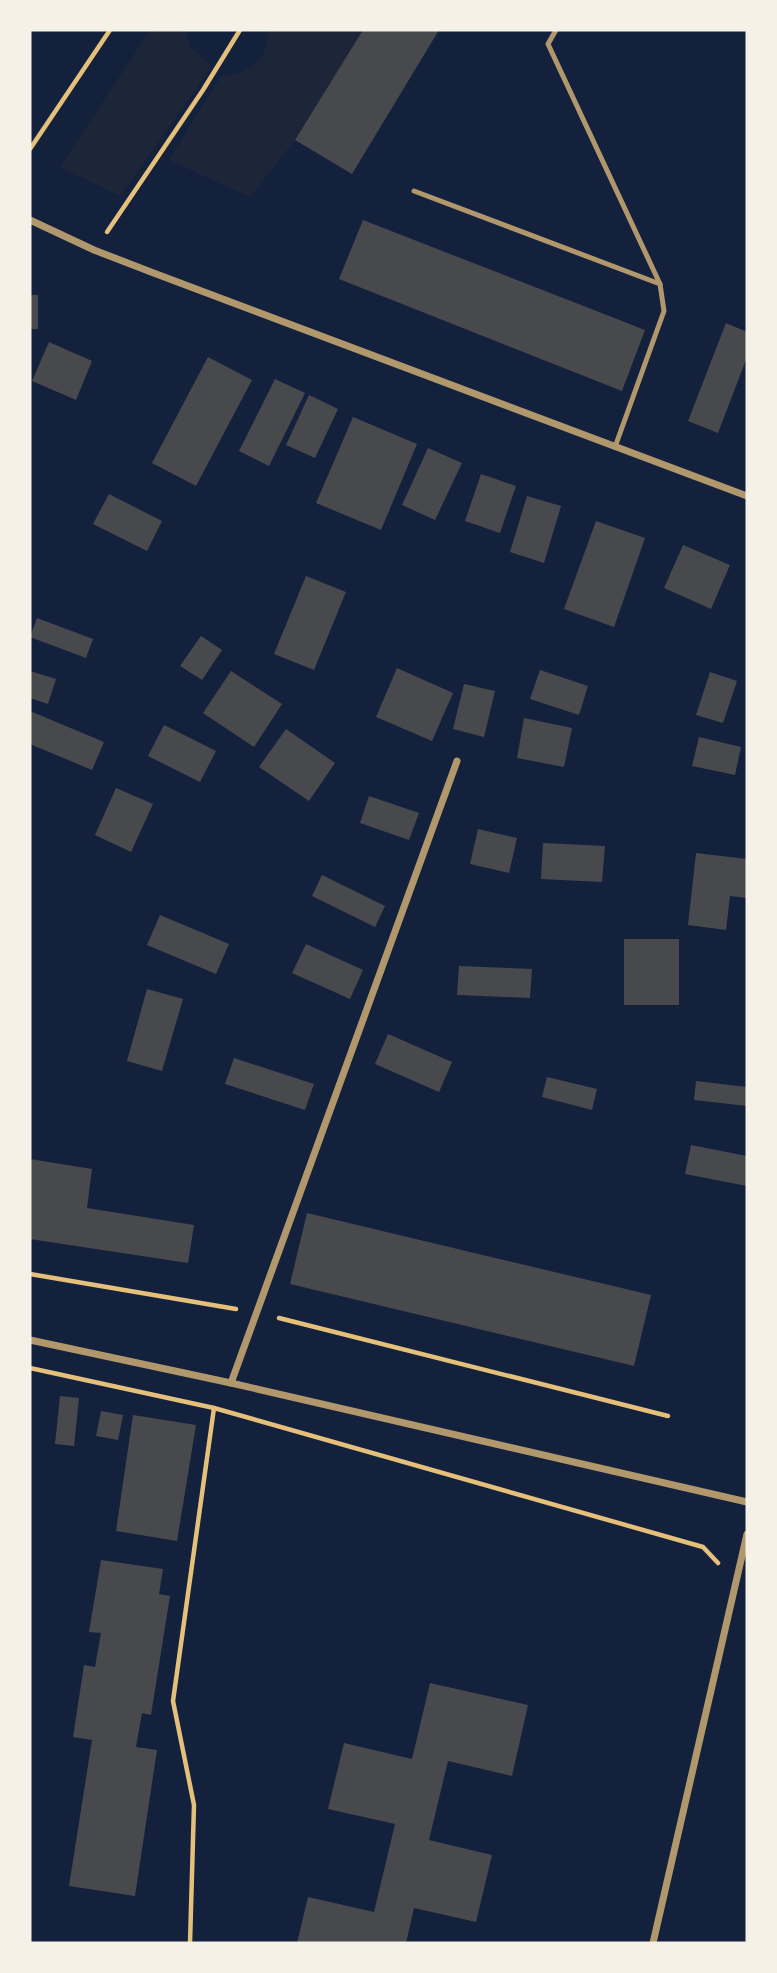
<svg xmlns="http://www.w3.org/2000/svg" width="777" height="1973" font-family="Raleway,sans-serif">
<rect width="100%" height="100%" fill="#14213d"/>
<!-- green -->
<g fill="#1d2539">
<polygon points="150,30 185,30 191,48 212,66 120,196 60,167"/>
<path d="M267,30H363L295,140L250,197L169,160L221,76C247,75 271,59 267,30Z"/>
</g>
<!-- building -->
<g fill="#48494c">
<polygon points="363,30 439,30 352,174 295,140"/>
<polygon points="363,220 645,330 622,391 339,279"/>
<rect x="30" y="295" width="8" height="34"/>
<polygon points="726,323 747,332 747,357 718,433 688,421"/>
<polygon points="49,342 92,361 76,400 32,381"/>
<polygon points="208,357 252,380 196,486 152,463"/>
<polygon points="275,379 305,393 269,466 239,451"/>
<polygon points="309,395 338,409 315,458 286,445"/>
<polygon points="353,417 417,444 381,530 316,503"/>
<polygon points="428,448 462,463 435,520 402,505"/>
<polygon points="481,474 516,486 500,533 465,521"/>
<polygon points="109,494 162,521 147,551 93,524"/>
<polygon points="527,496 561,506 544,563 510,552"/>
<polygon points="596,521 645,538 614,627 564,609"/>
<polygon points="683,545 730,565 711,609 664,588"/>
<polygon points="306,576 346,592 314,670 274,654"/>
<polygon points="37,618 93,639 86,658 30,637"/>
<polygon points="201,636 222,650 202,680 180,666"/>
<polygon points="397,668 453,693 432,741 376,717"/>
<polygon points="540,670 588,686 579,715 530,699"/>
<polygon points="30,671 56,679 48,704 30,698"/>
<polygon points="231,671 282,704 254,747 203,713"/>
<polygon points="710,672 737,681 723,723 696,715"/>
<polygon points="464,684 495,691 484,737 453,729"/>
<polygon points="30,711 104,742 92,770 30,744"/>
<polygon points="524,718 572,728 564,767 517,758"/>
<polygon points="164,725 216,751 200,782 148,756"/>
<polygon points="286,729 335,763 309,801 259,767"/>
<polygon points="699,737 741,747 735,775 692,766"/>
<polygon points="116,788 153,804 131,852 95,835"/>
<polygon points="369,796 419,813 409,840 360,823"/>
<polygon points="478,829 517,838 509,873 470,864"/>
<polygon points="543,843 605,846 602,882 541,879"/>
<polygon points="696,853 747,859 747,898 730,896 726,930 688,925"/>
<polygon points="322,875 385,906 375,927 312,896"/>
<polygon points="160,915 229,944 216,974 147,945"/>
<rect x="624" y="939" width="55" height="66"/>
<polygon points="306,944 363,970 350,999 292,973"/>
<polygon points="459,966 532,969 530,998 457,995"/>
<polygon points="147,989 183,999 162,1071 127,1061"/>
<polygon points="388,1034 452,1062 439,1092 375,1064"/>
<polygon points="234,1058 314,1084 305,1110 225,1084"/>
<polygon points="547,1077 597,1089 592,1110 542,1097"/>
<polygon points="696,1081 747,1087 747,1106 694,1100"/>
<polygon points="691,1145 747,1156 747,1186 685,1174"/>
<polygon points="30,1159 92,1169 87,1208 194,1225 188,1263 30,1239"/>
<polygon points="307,1213 651,1295 634,1366 290,1284"/>
<polygon points="60,1396 79,1398 74,1446 55,1444"/>
<polygon points="101,1411 123,1415 118,1440 96,1436"/>
<polygon points="133,1415 196,1425 177,1541 116,1531"/>
<polygon points="101,1560 163,1569 159,1594 170,1596 151,1715 142,1713 136,1747 157,1750 135,1896 69,1886 92,1740 73,1737 84,1665 95,1667 101,1633 89,1632"/>
<polygon points="430,1683 528,1705 512,1776 448,1761 429,1840 492,1855 476,1922 414,1908 406,1943 297,1943 308,1897 374,1912 395,1824 328,1809 344,1743 412,1759"/>
</g>
<g fill="none" stroke-linecap="round" stroke-linejoin="round">
<!-- path -->
<g stroke="#e5c07b" stroke-width="4.5">
<polyline points="30,149 110,30"/>
<polyline points="107,232 203,90 240,30"/>
<polyline points="30,1274 236,1309"/>
<polyline points="279,1318 668,1416"/>
<polyline points="30,1368 214,1408 703,1547 718,1563"/>
<polyline points="190,1943 194,1805 173,1701 214,1408"/>
</g>
<!-- service -->
<g stroke="#b1986c" stroke-width="5">
<polyline points="556,30 548,44 660,284"/>
<polyline points="414,191 660,284 664,311 615,447"/>
</g>
<!-- minor -->
<g stroke="#b1986c" stroke-width="7">
<polyline points="30,220 94,250 151,272 747,496"/>
<polyline points="30,1340 231,1383 747,1502"/>
<polyline points="231,1383 457,761"/>
<polyline points="653,1943 747,1534"/>
</g>
</g>
<!-- border -->
<rect width="777" height="1973" fill="none" stroke="#f6f1e7" stroke-width="63"/>
</svg>
